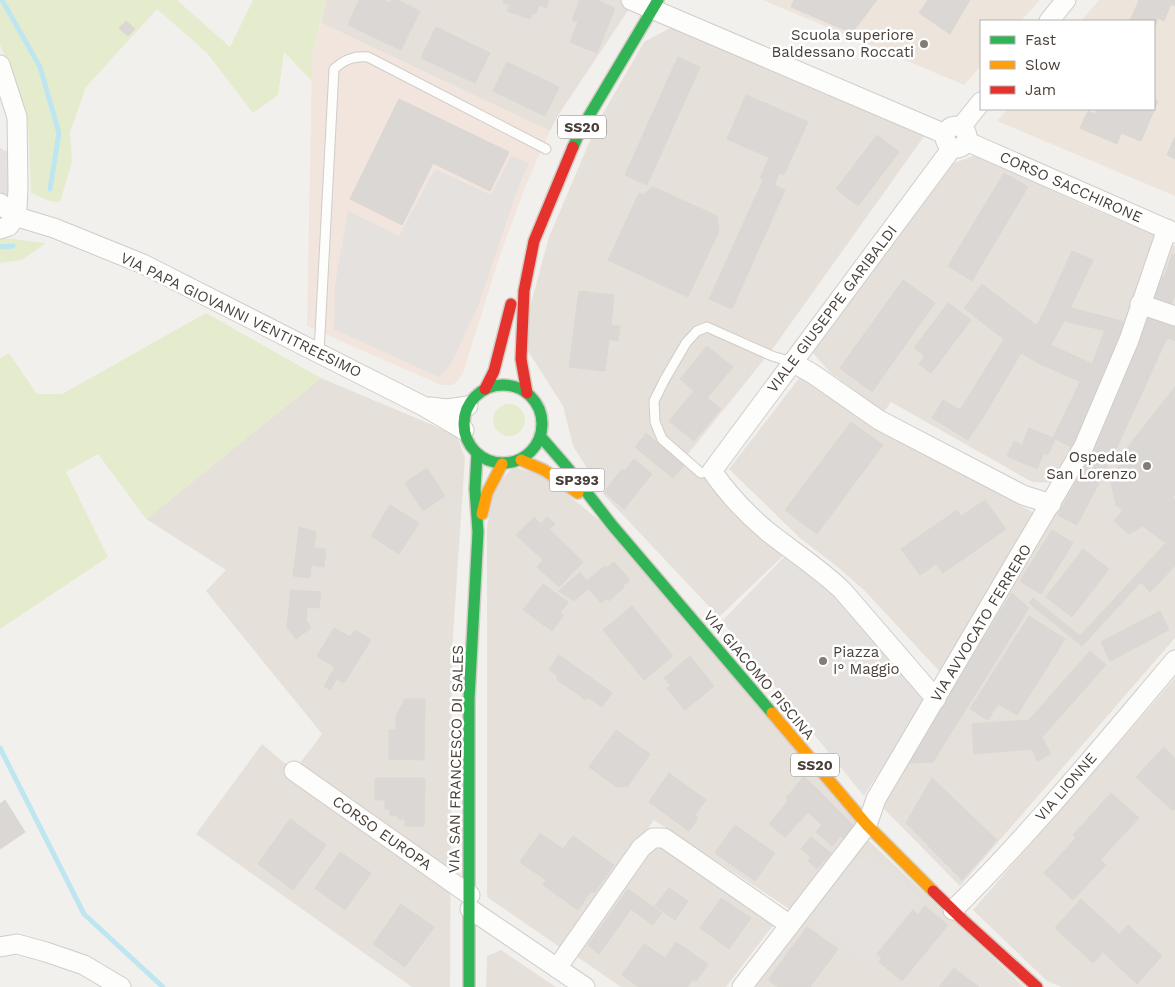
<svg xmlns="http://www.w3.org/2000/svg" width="1175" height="987" font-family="'Work Sans',sans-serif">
<rect width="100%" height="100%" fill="#f2f0ed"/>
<!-- residential -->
<g fill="#e6e0da">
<polygon points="326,0 638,0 627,12 557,117 550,131 321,23"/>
<polygon points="672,27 925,135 774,347 688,454 718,488 787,552 719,617 604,495 573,446 563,406 521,340 549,237 597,124 644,42"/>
<polygon points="976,155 1088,207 1158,236 1133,323 1058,483 1032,482 891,402 884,412 830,372 812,352 954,163"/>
<polygon points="1171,245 1175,246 1175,311 1148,304"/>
<polygon points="1147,310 1175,320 1175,638 960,886 882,807"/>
<polygon points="800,377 938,461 1038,515 940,672 864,590 834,564 801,539 729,469"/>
<polygon points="321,378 428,423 457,436 465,458 452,651 450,987 412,987 196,834 262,744 294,771 322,734 206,591 226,570 146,519"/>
<polygon points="513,467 545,476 600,521 859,825 791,910 654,820 561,948 487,897 487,527 495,486"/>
<polygon points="1175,678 1175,987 1062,987 1047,981 973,910"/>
<polygon points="867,839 1024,987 752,987"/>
<polygon points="657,844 777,920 726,987 621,987 576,956"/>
<polygon points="501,950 556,987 486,987 487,956"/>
</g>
<!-- commercial -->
<polygon fill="#f1e5dd" points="321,23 550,131 525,187 500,255 463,373 458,381 452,385 441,385 307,326 312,57"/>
<!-- education -->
<g fill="#ede5dc">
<polygon points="763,0 1040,0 1021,21 981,21 981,66 964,85"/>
<polygon points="1099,0 1175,0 1175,196 997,121 1007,109 1154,109 1154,21 1081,21"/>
</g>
<!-- green -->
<g fill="#e5eccd">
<polygon points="0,0 177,0 230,47 253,0 326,0 312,57 312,81 284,52 278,95 253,113 207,53 157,9 86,87 70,132 72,162 60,202 50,201 31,193 28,123 0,44"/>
<polygon points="0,238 4,238 46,243 22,260 0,263"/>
<polygon points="206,313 321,378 146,519 98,454 66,472 108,557 0,629 0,358 9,353 37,394 62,394"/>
<circle cx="509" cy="420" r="16"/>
</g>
<!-- parking -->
<g fill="#e4e1de">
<polygon points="0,148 10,153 11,200 0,195"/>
<polygon points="511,156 529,163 519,185 478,306 451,364 439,377 334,329 335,285 348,211 399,236 435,169 491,195"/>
<polygon points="785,556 838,595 926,700 864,796 722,621"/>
<polygon points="870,855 921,897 867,965 810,918 852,861"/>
</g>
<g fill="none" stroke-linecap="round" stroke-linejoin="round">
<!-- stream -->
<g stroke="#bee6f0" stroke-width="5">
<polyline points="2,0 40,67 59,133 50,189"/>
<polyline points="0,247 13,246"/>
<polyline points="0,748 84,914 163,987"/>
</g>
</g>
<!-- building -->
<g fill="#dad7d4" stroke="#dbd7d3">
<polygon points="359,0 384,0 390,3 392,0 398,0 420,11 401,50 348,25"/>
<polygon points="504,0 549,0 546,8 539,5 536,14 533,13 530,19 507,11 510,5 503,3"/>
<polygon points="580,0 597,0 615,8 597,53 570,42 578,22 572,20"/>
<polygon points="794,0 877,0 852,33 791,7"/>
<polygon points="928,0 970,0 950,34 919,13"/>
<polygon points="1139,0 1175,0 1175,6 1171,4 1164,21 1158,18 1154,29 1154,21 1130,21"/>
<polygon points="126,21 135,29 128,36 119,28"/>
<polygon points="436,27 490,53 475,83 421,58"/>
<polygon points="678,57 700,67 647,185 625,175"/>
<polygon points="507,62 559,87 545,116 493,91"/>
<polygon points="746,95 765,103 745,147 727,139"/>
<polygon points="399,99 509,152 490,191 433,163 402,225 350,199"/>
<polygon points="1154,99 1158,101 1141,141 1121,133 1117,144 1080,128 1088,111 1095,114 1097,109 1154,109"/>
<polygon points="765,103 808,122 788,166 745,147"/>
<polygon points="877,135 899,152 858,206 836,189"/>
<polygon points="1175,137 1175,159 1167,155"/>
<polygon points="769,158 788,166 784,175 779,173 774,185 760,178"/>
<polygon points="1004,173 1028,187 972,281 948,266"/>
<polygon points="763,180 785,190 732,309 709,299"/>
<polygon points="653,187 717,216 719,231 688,297 608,260 639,193 643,195"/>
<polygon points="1072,251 1093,260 1064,321 1044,312"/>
<polygon points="1172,254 1175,255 1175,282 1164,278"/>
<polygon points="1162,277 1175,282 1175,294 1170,308 1152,301"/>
<polygon points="903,280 935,303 872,392 840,368"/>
<polygon points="982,284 1036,325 1021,353 964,308"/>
<polygon points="579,291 614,295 611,325 620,326 618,341 609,339 605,371 569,367"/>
<polygon points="948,303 971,320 931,373 919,364 925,356 914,348"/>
<polygon points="1071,308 1129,323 1124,335 1064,321"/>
<polygon points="1044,312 1064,321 1040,364 1021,353"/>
<polygon points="1150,314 1175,323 1175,341 1167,338 1111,460 1091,450"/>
<polygon points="1105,330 1124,335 1102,391 1040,364 1051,345 1092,364"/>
<polygon points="1004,339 1021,353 987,411 967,399"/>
<polygon points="707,346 733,367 707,398 721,409 694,441 669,421 694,391 680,379"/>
<polygon points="1080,382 1102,391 1074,448 1053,438"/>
<polygon points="1175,387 1175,495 1172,498 1175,500 1175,550 1143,526 1129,534 1114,521 1123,510 1116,505 1110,477 1127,456 1123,453"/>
<polygon points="967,399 987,411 968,440 932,418 943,400 960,410"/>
<polygon points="851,422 883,445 817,534 785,510"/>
<polygon points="1029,428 1055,439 1048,455 1044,453 1037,469 1007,456 1014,441 1022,445"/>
<polygon points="646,433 684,465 673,478 635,447"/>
<polygon points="1090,456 1108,466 1077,525 1058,515"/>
<polygon points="634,459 652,474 624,509 604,492 622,469 625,471"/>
<polygon points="427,468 445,496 423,511 405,483"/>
<polygon points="985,500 1006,529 943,573 936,564 920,575 901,549 957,510 961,516"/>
<polygon points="390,505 419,523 399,554 371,536"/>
<polygon points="534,517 541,524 547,517 555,524 549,529 583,562 559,587 537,567 543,560 516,535"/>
<polygon points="299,527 316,532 314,548 326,549 324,567 311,565 310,578 293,576"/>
<polygon points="1052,530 1073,543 1041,594 1020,581"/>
<polygon points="1166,543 1175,550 1175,566 1150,592 1141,582 1082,646 1029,603 1033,598 1080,636"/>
<polygon points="1083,549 1100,562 1063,610 1046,597"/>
<polygon points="614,562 630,580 623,586 624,587 609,601 607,598 601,603 584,583 605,566 607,568"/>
<polygon points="1100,562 1109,569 1072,617 1063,610"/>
<polygon points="580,572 587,581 584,583 588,589 574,601 559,591"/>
<polygon points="543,584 568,602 560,613 564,615 552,631 523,610"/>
<polygon points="291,590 321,592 319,608 307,607 306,620 311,628 296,639 287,627"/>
<polygon points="1012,593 1029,608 933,762 906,763"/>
<polygon points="632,606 673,656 644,680 603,630"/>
<polygon points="1160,611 1169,630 1110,661 1101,642"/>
<polygon points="1029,616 1065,639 1017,715 998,704 988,720 970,709"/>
<polygon points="334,628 350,637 355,630 371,640 344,683 337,679 330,690 324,686 335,667 317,656"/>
<polygon points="1090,651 1106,665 1042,737 1051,754 1037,761 1032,749 974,754 972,724 1029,720"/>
<polygon points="559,655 612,693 602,707 588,697 586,700 556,679 558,676 549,670"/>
<polygon points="690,656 714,686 685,710 667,688 671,686 664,678"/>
<polygon points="405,699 425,699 424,760 389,759 389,730 396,730 396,716"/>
<polygon points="616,730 650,754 628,786 617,787 589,767"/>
<polygon points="1164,747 1175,758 1175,809 1173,811 1136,777"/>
<polygon points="669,773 706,800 695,815 698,818 689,831 649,802"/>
<polygon points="804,776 855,827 844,839 841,836 832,846 816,832 822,825 808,812 785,837 769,824 788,801 786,798"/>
<polygon points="375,778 425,778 424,826 405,826 405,819 398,819 398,816 390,815 390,809 385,809 385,800 375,800"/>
<polygon points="932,778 997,840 962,880 906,823"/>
<polygon points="1111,793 1139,818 1100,860 1073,835"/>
<polygon points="5,800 25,832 0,849 0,804"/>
<polygon points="290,819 326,845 293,890 258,864"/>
<polygon points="735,825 775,853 755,881 715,853"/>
<polygon points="540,833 563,849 573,836 614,865 594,893 591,891 578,910 543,885 546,880 520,862"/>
<polygon points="811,837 831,853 817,869 808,861 811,857 801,849"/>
<polygon points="1076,838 1106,865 1073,900 1044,873"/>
<polygon points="340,852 371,873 345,910 315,888"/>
<polygon points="669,888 688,901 675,920 655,906"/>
<polygon points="628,889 662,913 653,925 631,909 599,954 588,945"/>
<polygon points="721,898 751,918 729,949 700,928"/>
<polygon points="1081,899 1119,934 1093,963 1055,928"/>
<polygon points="401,904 434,927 405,967 373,944"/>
<polygon points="925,906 948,925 902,981 879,962 882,958 877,954 913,910 918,915"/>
<polygon points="1128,925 1162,956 1137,984 1103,952"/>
<polygon points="807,927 838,949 810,987 778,987 768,980"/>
<polygon points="676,942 708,964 696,981 693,979 687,987 639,987 622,975 644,944 665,958"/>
<polygon points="954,968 979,987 939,987"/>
</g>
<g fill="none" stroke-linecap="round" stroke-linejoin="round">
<!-- lane casing -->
<g stroke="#cfccc9" stroke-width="11">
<g id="lane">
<path d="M319,353L334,69C345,59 354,56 368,57L546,149"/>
<polyline points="712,471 701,473 662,439 655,422 654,401 665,379 686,343 697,331 707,327 772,356 792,362"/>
</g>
</g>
<!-- street casing -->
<g stroke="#cfccc9" stroke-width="21">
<g id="street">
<polyline points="631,0 945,134"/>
<polyline points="1049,21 1066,0"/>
<polyline points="0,65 17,117 18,188 17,209 13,220 9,226 0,229"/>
<circle cx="956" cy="137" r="11"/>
<polyline points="961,127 981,102"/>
<polyline points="966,141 1175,233"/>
<polyline points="0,203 14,216 54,228 143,264 425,407 464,430"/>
<polyline points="1140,304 1175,316"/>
<polyline points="792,362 813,374 879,420 1023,495 1051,504"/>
<polyline points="430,407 447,409 468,406"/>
<path d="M936,699L842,590C819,568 792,551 767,531C747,514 727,493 712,471L952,148"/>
<polyline points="294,771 470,895"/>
<polyline points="470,909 585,987"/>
<path d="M953,910C1032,832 1103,745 1175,660"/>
<polyline points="0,947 17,944 46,952 84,965 121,987"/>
<polyline points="557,968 641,848 653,838 664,838 790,925"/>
<polyline points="742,987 867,825 876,799 1084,446 1129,340 1167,229"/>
</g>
</g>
<!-- fast casing -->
<g stroke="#d3cdc5" stroke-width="14">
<g id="fast">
<polyline points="573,147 580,131 658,0"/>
<circle cx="503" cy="424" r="39"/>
<polyline points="541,437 567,467 612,525 772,713"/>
<polyline points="469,987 469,699 478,532 475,489 477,454"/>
</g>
</g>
<!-- slow casing -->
<g stroke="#d3cdc5" stroke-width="14">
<g id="slow">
<polyline points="521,460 544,470 578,493"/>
<polyline points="482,514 487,493 502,464"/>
<polyline points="772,713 867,825 933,891"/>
</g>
</g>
<!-- jam casing -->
<g stroke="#d3cdc5" stroke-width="14">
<g id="jam">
<polyline points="485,389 494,371 511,304"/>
<polyline points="527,393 521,359 524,291 534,241 573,147"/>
<polyline points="933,891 963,920 1037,987"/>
</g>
</g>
<!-- lane -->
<use href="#lane" stroke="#fdfdfc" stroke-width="9"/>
<!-- street -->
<use href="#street" stroke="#fdfdfc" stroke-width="19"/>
<!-- fast -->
<use href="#fast" stroke="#30b455" stroke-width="11"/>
<!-- slow -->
<use href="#slow" stroke="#ff9f0a" stroke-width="11"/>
<!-- jam -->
<use href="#jam" stroke="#e5322d" stroke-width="11"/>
</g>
<!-- markers -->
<g fill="#847d77" stroke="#fff" stroke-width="2">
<circle cx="924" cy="44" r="5"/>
<circle cx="1147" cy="466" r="5"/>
<circle cx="823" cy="661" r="5"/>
</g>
<g text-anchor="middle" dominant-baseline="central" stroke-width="5" stroke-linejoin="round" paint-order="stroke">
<!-- shield labels -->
<g fill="#fff" stroke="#807974" stroke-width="1">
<rect x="558" y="115.5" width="48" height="23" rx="4"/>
<rect x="549.5" y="468.5" width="55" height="23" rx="4"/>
<rect x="791" y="753.5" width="48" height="23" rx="4"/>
</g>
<g font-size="14" font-weight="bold" fill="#493f38">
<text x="582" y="127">SS20</text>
<text x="577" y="480">SP393</text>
<text x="815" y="765">SS20</text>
</g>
<!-- poi labels -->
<g font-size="15" fill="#493f38" stroke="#fff" text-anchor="end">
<text x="914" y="35">Scuola superiore<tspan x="914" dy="17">Baldessano Roccati</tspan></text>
<text x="1137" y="457">Ospedale<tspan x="1137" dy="17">San Lorenzo</tspan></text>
<text x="833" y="652" text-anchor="start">Piazza<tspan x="833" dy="17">I° Maggio</tspan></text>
</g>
<!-- street labels -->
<g font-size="15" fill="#493f38" stroke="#fff">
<text transform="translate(1071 187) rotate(24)">CORSO SACCHIRONE</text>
<text transform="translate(832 309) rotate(-53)">VIALE GIUSEPPE GARIBALDI</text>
<text transform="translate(241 315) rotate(26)">VIA PAPA GIOVANNI VENTITREESIMO</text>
<text transform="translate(981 623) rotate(-59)">VIA AVVOCATO FERRERO</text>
<text transform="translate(759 675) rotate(50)">VIA GIACOMO PISCINA</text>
<text transform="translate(456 759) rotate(-89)">VIA SAN FRANCESCO DI SALES</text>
<text transform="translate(1066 787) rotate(-49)">VIA LIONNE</text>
<text transform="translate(382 833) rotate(35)">CORSO EUROPA</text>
</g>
</g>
<!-- legend -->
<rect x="980" y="20" width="175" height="90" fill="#ffffff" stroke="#b6b2af"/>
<rect x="990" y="36" width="25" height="8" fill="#30b455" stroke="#b6b2af"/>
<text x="1025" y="45" font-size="15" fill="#493f38">Fast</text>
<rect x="990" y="61" width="25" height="8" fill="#ff9f0a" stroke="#b6b2af"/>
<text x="1025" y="70" font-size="15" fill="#493f38">Slow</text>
<rect x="990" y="86" width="25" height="8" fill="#e5322d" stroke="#b6b2af"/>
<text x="1025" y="95" font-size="15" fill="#493f38">Jam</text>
</svg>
